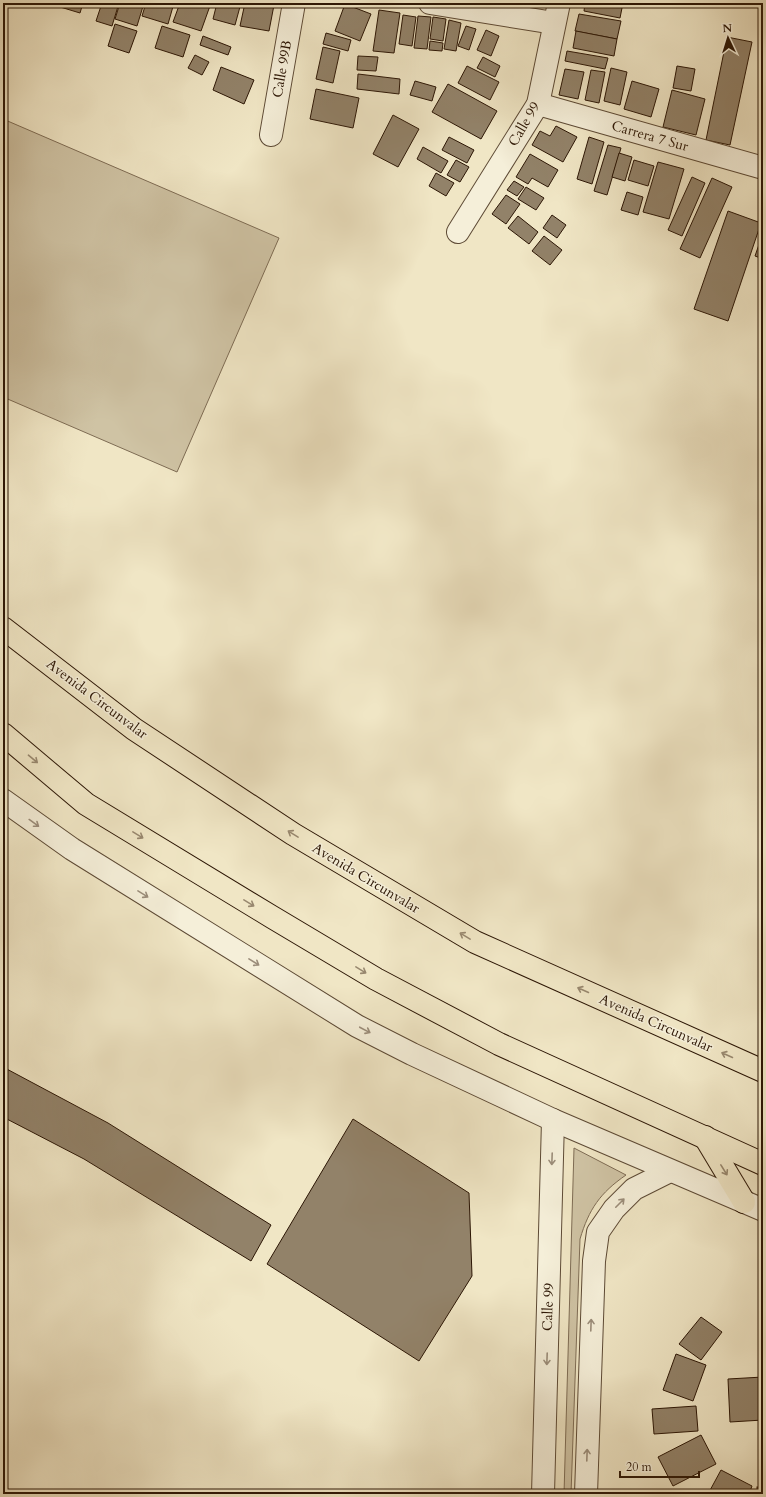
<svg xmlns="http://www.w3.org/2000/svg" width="766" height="1497" font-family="Cardo,serif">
<rect width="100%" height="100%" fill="#f0e6c5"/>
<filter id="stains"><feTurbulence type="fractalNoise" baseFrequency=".005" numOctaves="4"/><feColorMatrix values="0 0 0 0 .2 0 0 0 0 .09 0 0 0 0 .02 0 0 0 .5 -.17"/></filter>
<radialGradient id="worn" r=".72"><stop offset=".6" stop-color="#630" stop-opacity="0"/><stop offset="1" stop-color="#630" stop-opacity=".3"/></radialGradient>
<!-- green -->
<g fill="#cfc3a4" stroke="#7e6c54">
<polygon points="3,119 279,238 177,472 3,397"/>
<path d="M574,1148L626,1175C600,1193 589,1209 580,1239L571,1494H564Z"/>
</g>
<!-- building -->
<g fill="#928269" stroke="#2c1605">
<polygon points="47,3 83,3 80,13"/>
<polygon points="102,3 119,3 112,26 96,21"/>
<polygon points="120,3 144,3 137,26 115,19"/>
<polygon points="146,3 174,3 168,24 142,16"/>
<polygon points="180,3 211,3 201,31 173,22"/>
<polygon points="217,3 241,3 235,25 213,19"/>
<polygon points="245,3 265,3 274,5 269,31 240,26"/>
<polygon points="585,3 623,3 620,18 584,11"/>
<polygon points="345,4 371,14 360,41 335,31"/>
<polygon points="379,10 400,13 394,53 373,51"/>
<polygon points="579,14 621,21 617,39 575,31"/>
<polygon points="403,15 416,17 412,46 399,44"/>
<polygon points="418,16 431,17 427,49 414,48"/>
<polygon points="433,17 446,19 443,41 430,39"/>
<polygon points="449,20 461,23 456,51 444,49"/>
<polygon points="115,24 137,31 129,53 108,46"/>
<polygon points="162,26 190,35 183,57 155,48"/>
<polygon points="466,26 476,29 469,50 458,46"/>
<polygon points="486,30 499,36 491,56 477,50"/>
<polygon points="576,31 617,39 614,56 573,48"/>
<polygon points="326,33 351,40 348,51 323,44"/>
<polygon points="203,36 231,47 228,55 200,45"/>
<polygon points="727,37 752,42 730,145 706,140"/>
<polygon points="430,41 443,43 442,51 429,50"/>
<polygon points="323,47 340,51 333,83 316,79"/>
<polygon points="567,51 608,58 605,69 565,61"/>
<polygon points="195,55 209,62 202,75 188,68"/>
<polygon points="358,56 378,57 376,71 357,70"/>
<polygon points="483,57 500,66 495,77 477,68"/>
<polygon points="467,66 499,82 490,100 458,83"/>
<polygon points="677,66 695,69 691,91 673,88"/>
<polygon points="221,67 254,80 244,104 213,90"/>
<polygon points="611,68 627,72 620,105 604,101"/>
<polygon points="565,69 584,72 578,99 559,95"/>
<polygon points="591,70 605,72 599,103 585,100"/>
<polygon points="358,74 400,79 399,94 357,89"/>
<polygon points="415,81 436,87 432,101 410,95"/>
<polygon points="632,81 659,89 651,117 624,109"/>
<polygon points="448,84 497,111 481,139 432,112"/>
<polygon points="316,89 359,98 353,128 310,119"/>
<polygon points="672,90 705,99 696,135 663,127"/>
<polygon points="393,115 419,129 398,167 373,154"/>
<polygon points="556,126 577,137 563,162 532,145 540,131 550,136"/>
<polygon points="449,137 474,150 467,163 442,150"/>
<polygon points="589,137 604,142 592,184 577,179"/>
<polygon points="608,145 621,148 607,195 594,191"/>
<polygon points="423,147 448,161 441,173 417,159"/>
<polygon points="619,153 632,157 625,181 612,177"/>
<polygon points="530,154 558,170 548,187 532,178 528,184 516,177"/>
<polygon points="456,160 469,167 460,182 447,175"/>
<polygon points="634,160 654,166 648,186 628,180"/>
<polygon points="658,162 684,169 669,219 643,212"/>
<polygon points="436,173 454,183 446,196 429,186"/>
<polygon points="692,177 705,183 682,236 668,230"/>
<polygon points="712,178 732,187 700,258 680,249"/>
<polygon points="514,181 524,187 517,196 507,190"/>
<polygon points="526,187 544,198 536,210 518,199"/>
<polygon points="627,192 643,197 638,215 621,210"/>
<polygon points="506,195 520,204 506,224 492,214"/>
<polygon points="728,211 761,223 728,321 694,309"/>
<polygon points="552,215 566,225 557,238 543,228"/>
<polygon points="518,216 538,232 529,244 508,228"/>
<polygon points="763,233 763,259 755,256"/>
<polygon points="544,236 562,250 550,265 532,251"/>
<polygon points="3,1067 108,1123 271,1225 251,1261 84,1159 3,1117"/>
<polygon points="353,1119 469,1193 472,1276 419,1361 267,1264"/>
<polygon points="701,1317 722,1332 701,1360 679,1344"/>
<polygon points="676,1354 706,1365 693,1401 663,1390"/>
<polygon points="763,1377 763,1420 730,1422 728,1379"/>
<polygon points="696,1406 698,1431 654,1434 652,1409"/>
<polygon points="701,1435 716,1464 673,1486 658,1457"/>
<polygon points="721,1470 752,1486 749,1494 708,1494"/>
<rect x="757" y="1487" width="6" height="7"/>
</g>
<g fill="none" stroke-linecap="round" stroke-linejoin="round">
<!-- minor casing -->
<g stroke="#5d4a35" stroke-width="24">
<g id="minor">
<polyline points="430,3 554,23"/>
<polyline points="538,104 763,168"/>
<polyline points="271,135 294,3"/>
<polyline points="458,232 538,104 559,3"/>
<polyline points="3,800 72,849 357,1026 412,1054 553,1120 763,1210"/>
<polyline points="543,1494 553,1120"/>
<polyline points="586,1494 594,1261 598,1232 614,1209 634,1189 670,1171"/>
</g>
</g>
<!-- highway casing -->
<g stroke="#2c1605" stroke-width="24">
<g id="highway">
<polyline points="3,628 134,729 293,834 475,942 763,1071"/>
<polyline points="3,734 86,804 272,917 376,979 499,1044 763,1164"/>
<polyline points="705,1137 744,1202"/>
</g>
</g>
<!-- minor -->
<use href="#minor" stroke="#f5efd9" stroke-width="22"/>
<!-- highway -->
<use href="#highway" stroke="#f0e6c5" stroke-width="22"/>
</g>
<!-- one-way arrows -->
<defs><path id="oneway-shaft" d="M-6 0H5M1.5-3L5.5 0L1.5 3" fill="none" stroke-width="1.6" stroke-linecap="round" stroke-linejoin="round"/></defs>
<g stroke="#98886f">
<use href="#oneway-shaft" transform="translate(33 759) rotate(40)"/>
<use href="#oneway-shaft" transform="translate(293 834) rotate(-148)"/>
<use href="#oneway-shaft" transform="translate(138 835) rotate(31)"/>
<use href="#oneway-shaft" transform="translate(249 903) rotate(31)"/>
<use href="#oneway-shaft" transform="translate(465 936) rotate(-149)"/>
<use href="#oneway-shaft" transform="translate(361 970) rotate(31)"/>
<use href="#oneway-shaft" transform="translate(583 990) rotate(-156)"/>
<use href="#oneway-shaft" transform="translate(727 1055) rotate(-156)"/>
<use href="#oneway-shaft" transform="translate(724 1170) rotate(58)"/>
</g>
<g stroke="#9b8d7a">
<use href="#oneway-shaft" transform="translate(34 823) rotate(36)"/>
<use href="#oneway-shaft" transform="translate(143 894) rotate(32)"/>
<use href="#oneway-shaft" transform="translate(254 962) rotate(32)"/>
<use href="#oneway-shaft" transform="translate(365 1030) rotate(28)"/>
<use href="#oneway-shaft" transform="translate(552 1159) rotate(92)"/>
<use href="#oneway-shaft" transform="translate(620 1203) rotate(-45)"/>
<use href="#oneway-shaft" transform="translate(591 1325) rotate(-88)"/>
<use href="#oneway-shaft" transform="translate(547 1359) rotate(92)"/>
<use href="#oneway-shaft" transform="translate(587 1455) rotate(-88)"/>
</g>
<g text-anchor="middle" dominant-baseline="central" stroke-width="3" stroke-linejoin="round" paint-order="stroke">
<!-- street labels -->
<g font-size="14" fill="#2c1605" stroke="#f5efd9">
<text transform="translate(282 69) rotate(-80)">Calle 99B</text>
<text transform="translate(524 124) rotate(-60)">Calle 99</text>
<text transform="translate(650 136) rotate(16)">Carrera 7 Sur</text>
<text transform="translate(97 699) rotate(37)">Avenida Circunvalar</text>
<text transform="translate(366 878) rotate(31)">Avenida Circunvalar</text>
<text transform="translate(656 1023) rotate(24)">Avenida Circunvalar</text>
<text transform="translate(548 1307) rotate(-88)">Calle 99</text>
</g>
</g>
<!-- margin -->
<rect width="766" height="1497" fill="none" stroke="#f0e6c5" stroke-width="16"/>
<rect x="4" y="4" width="758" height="1489" fill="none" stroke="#2c1605" stroke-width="2"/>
<rect x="8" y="8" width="750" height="1481" fill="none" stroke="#2c1605"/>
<!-- north arrow -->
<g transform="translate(728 38) rotate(356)" stroke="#f5efd9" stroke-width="3" paint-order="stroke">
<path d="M0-3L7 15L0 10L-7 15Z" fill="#2c1605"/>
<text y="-6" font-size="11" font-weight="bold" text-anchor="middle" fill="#2c1605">N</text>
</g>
<!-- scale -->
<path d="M620 1471v6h79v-6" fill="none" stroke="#2c1605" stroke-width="2"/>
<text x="626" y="1471" font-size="12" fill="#2c1605" stroke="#f5efd9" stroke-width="3" paint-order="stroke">20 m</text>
<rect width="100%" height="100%" filter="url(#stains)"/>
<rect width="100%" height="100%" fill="url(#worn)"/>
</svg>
